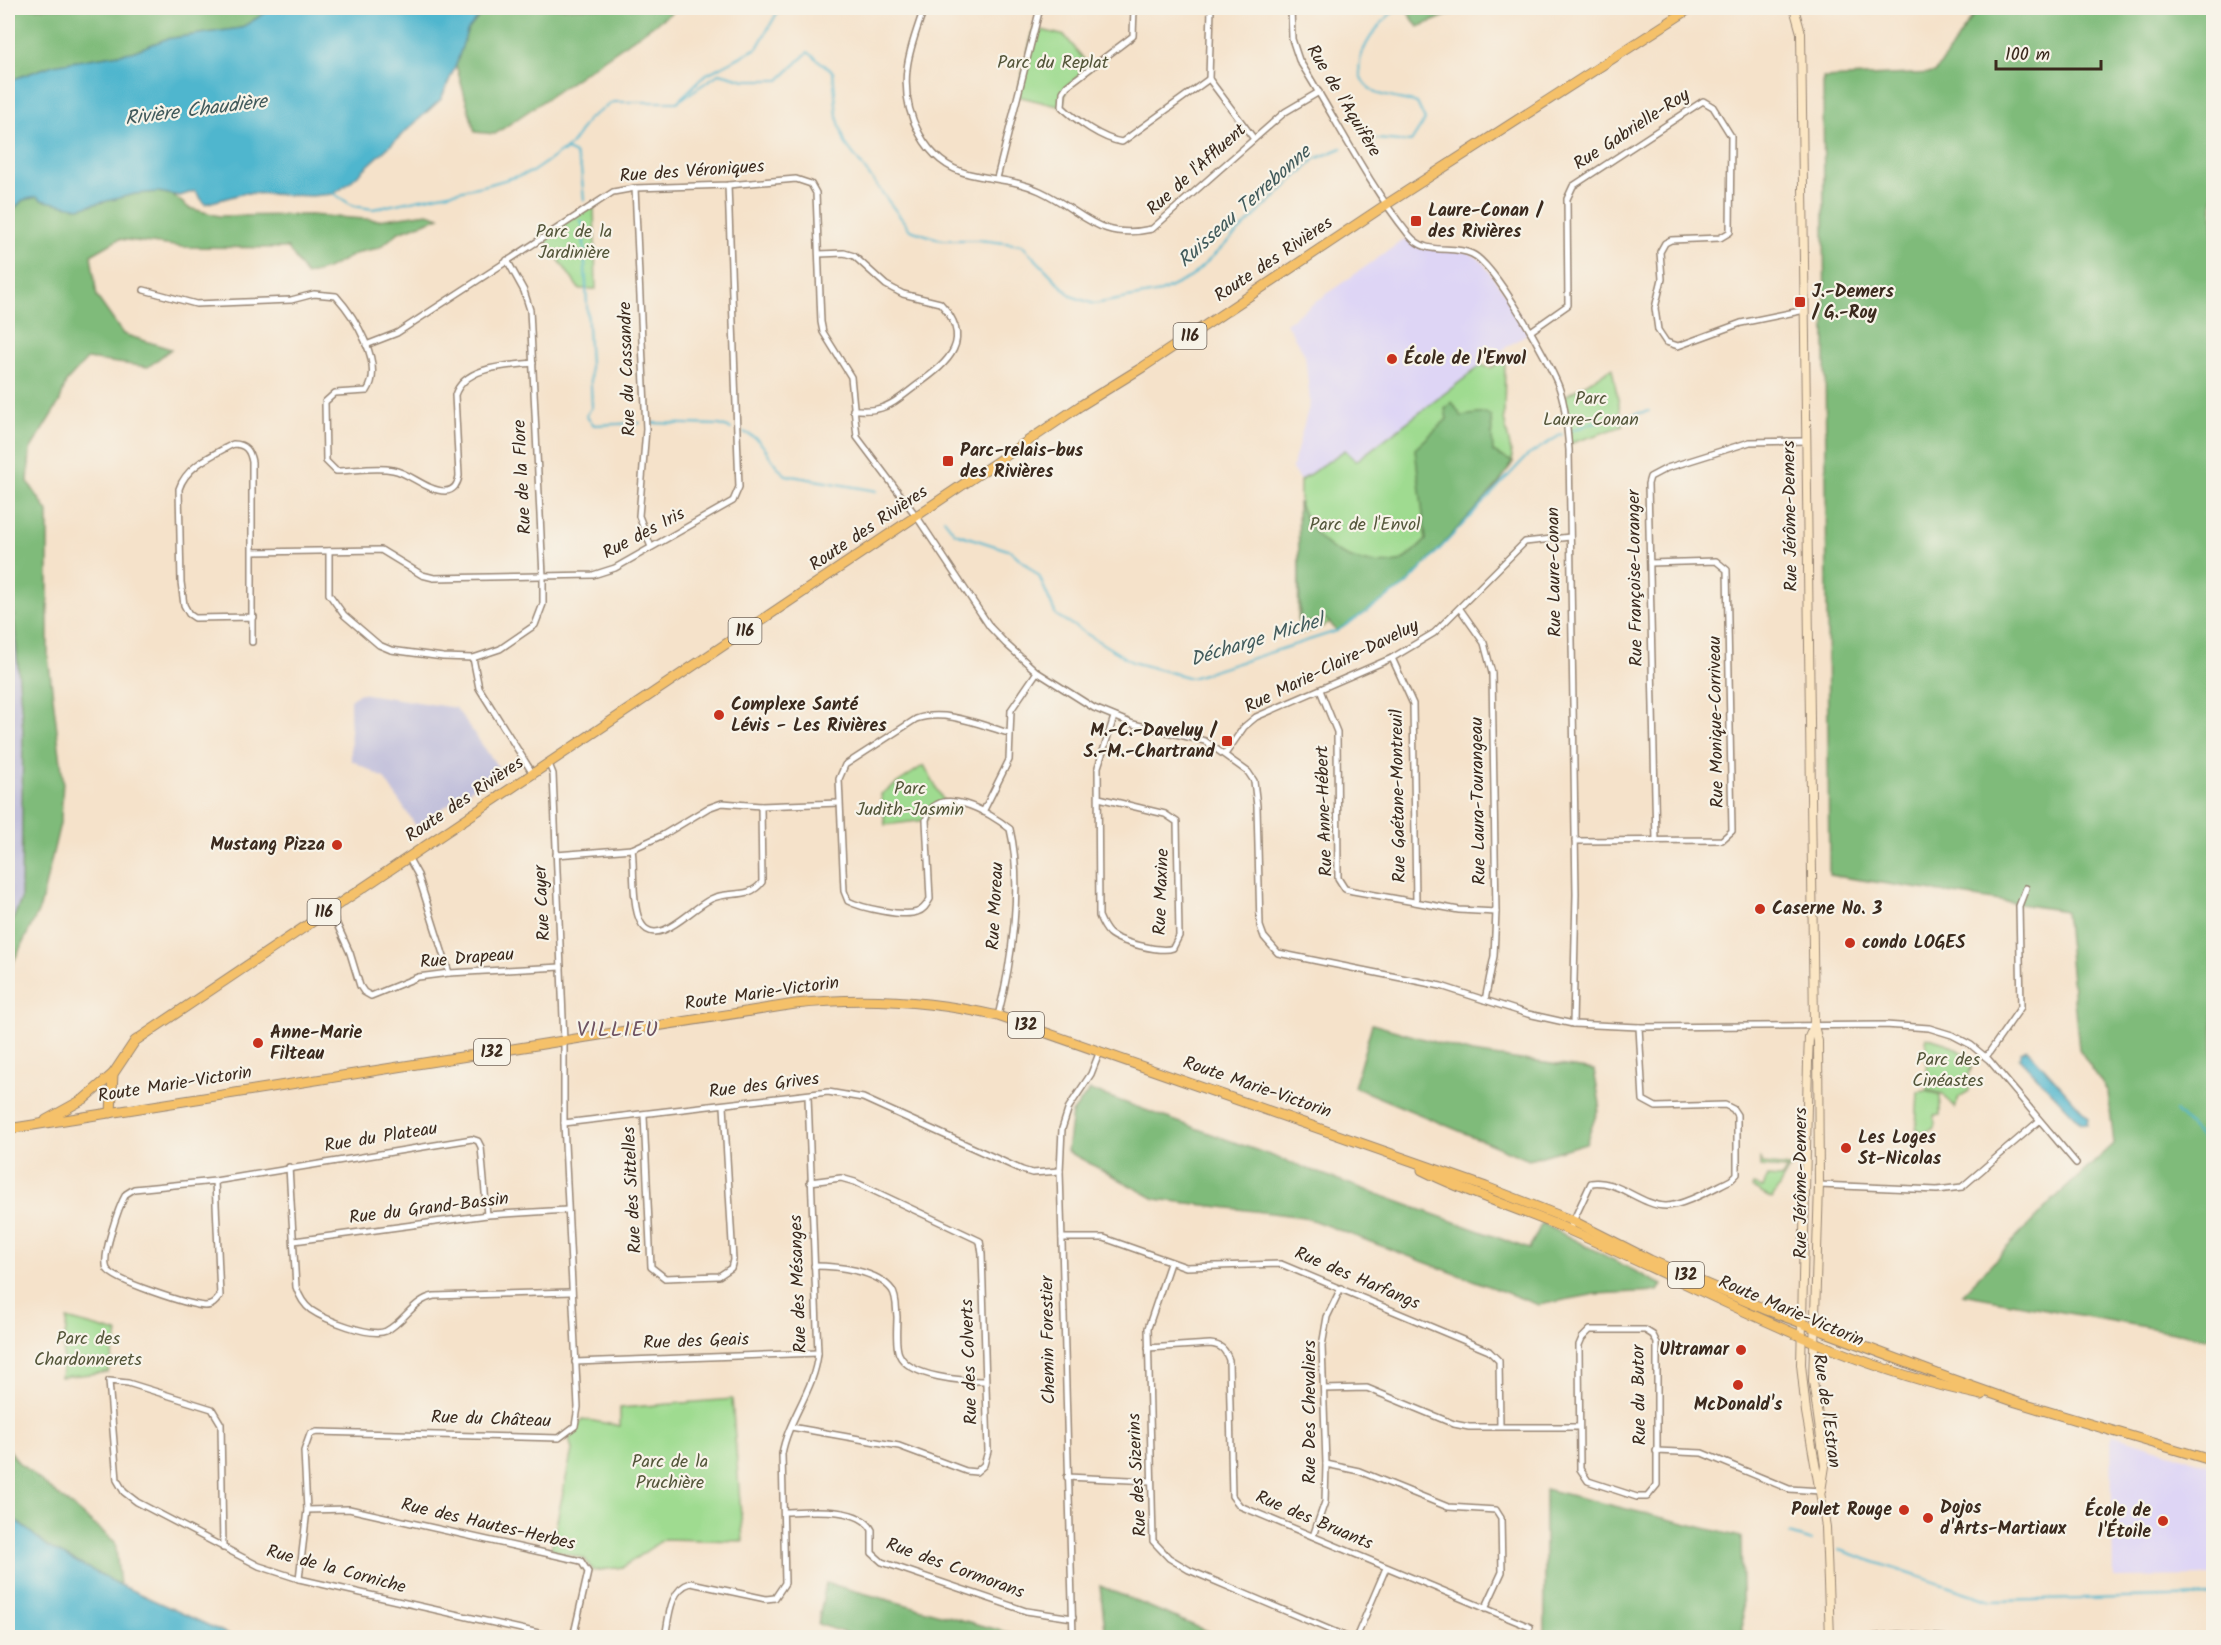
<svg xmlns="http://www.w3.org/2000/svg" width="2221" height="1645" font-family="Kalam,sans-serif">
<rect width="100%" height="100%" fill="#f7f3e8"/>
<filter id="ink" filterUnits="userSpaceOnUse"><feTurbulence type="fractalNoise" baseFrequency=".0167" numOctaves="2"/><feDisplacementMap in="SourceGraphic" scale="12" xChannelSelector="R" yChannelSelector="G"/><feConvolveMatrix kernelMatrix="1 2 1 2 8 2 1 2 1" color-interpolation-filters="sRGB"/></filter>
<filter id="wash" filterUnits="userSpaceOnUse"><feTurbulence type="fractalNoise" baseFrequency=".008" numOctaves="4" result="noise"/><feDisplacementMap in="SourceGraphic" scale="24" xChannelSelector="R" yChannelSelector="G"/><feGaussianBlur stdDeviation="1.35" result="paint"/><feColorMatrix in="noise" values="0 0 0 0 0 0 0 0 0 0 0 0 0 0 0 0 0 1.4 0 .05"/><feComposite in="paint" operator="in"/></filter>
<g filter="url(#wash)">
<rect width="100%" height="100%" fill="#f5e2ca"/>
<!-- built -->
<g fill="#ded5f5">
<polygon points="1409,236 1420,244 1468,252 1481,260 1531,331 1499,352 1492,346 1483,348 1478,355 1482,365 1356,461 1345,450 1300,481 1292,469 1310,402 1305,355 1286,323"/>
<polygon points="2111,1434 2213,1466 2213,1576 2113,1577"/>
</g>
<!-- industrial -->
<g fill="#c3c1db">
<polygon points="8,572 12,590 23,731 21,900 8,932"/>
<polygon points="360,693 456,708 500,770 416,826 384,778 351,760 350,700"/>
</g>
<!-- green -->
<g fill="#9fdb90" stroke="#6d8257" stroke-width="1.5">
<polygon points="1034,28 1065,36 1091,68 1067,86 1062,107 1017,96"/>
<polygon points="594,204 596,289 579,289 543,237"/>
<path d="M1505,361L1504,418L1513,462C1452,528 1390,612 1298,634L1300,481L1345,450L1356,461L1482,365L1490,368Z"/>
<polygon points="1612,368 1623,426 1569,444 1562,398"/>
<polygon points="924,765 944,802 937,804 926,820 885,825 881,794"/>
<polygon points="1926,1037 1948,1044 1974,1060 1969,1074 1969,1091 1959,1097 1955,1109 1943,1094 1927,1090"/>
<polygon points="1926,1091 1940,1095 1940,1115 1934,1116 1936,1123 1933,1129 1923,1133 1916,1128 1918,1092"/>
<polygon points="1760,1159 1763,1164 1790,1167 1772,1199 1752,1188 1753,1185 1763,1188 1767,1177 1782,1178 1787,1169 1760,1167"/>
<polygon points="67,1319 118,1333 108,1372 61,1377"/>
<polygon points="732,1399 743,1541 664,1539 623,1567 593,1571 585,1559 551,1549 572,1450 569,1438 583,1419 620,1426 620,1408"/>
</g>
<!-- forest -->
<g fill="#7fbb7a" stroke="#5d724c" stroke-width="1.5">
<polygon points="8,8 280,8 270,10 241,28 166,39 132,52 53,65 8,81"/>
<polygon points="486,8 678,8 495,134 475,132 456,65 467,31"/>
<polygon points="1405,8 1494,8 1490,11 1453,13 1418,27"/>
<polygon points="1978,8 2213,8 2213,1339 1962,1294 2053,1200 2114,1144 2108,1092 2079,1049 2065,911 1829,875 1823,78 1935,73"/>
<polygon points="158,192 173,195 189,208 219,216 310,215 378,220 428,213 440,217 399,232 379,248 359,252 327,269 306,275 288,248 183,247 119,239 91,255 97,297 123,334 171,349 148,367 87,359 66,382 60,401 30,450 28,482 48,512 48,656 63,779 61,819 40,908 8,973 8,932 21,900 23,731 12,590 8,572 8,215 23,200 37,197 79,208 135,194"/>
<path d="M1452,402L1461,416L1485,413L1491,416L1493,452L1513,462L1499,483L1406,585L1337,631L1326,619L1300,624L1298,502C1303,513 1308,525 1316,534C1334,556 1369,568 1397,562C1408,559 1419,547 1426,540L1415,449L1447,419L1445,409Z"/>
<polygon points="1372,1024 1472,1053 1594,1070 1600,1104 1586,1143 1529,1160 1354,1087"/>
<polygon points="1090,1090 1529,1249 1542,1223 1662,1285 1658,1291 1596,1294 1539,1305 1304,1217 1155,1199 1067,1151 1072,1113"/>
<polygon points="8,1448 18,1462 115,1542 120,1585 50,1548 8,1514"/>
<polygon points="1545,1489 1741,1537 1743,1637 1545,1637"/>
<polygon points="826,1583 1017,1635 1027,1637 858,1637 818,1624"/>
<polygon points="1100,1586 1221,1637 1106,1637"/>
</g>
<!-- water -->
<g fill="#50b6ce" stroke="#467076" stroke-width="1.5">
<polygon points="280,8 486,8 467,31 456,65 441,99 349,183 334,194 311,196 245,193 205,204 195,191 180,196 158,192 135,194 79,208 41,200 37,197 23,200 8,215 8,81 53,65 132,52 166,39 241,28 270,10"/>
<polygon points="2027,1049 2088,1117 2087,1124 2081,1123 2019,1058 2021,1052"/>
<polygon points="8,1514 50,1548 120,1585 234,1637 8,1637"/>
</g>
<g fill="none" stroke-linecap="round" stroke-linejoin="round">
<!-- stream -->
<g stroke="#50b6ce" stroke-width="2">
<polyline points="677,102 720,73 745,80 779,80 808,52 833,72 837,116 845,143 910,230 942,240 979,240 1022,245 1071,296 1094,304 1161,292 1191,277 1315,159 1342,148"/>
<path d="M1365,138L1411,142L1425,120L1417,103C1403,99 1379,97 1369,88C1342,66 1379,20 1399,8"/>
<polyline points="563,152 567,150 575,154 581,169 584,200"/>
<polyline points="333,193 353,206 373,209 487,185 532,172 571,145 588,119 613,102 677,102 705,75 757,48 780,8"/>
<polyline points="580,220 583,224 592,407 586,416 594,425 640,423"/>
<polyline points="652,423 719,425 731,429"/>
<polyline points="1573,430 1595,422 1649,411"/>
<path d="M743,432C767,439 768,462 786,475L877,491"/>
<polyline points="944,519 955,533 1011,551 1039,576 1056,615 1132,662 1191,678 1337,631 1406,585 1527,456 1562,434"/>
<polyline points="2175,1111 2214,1151"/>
<polyline points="1789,1534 1812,1541"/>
<polyline points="1839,1550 1991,1601 2214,1596"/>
</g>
</g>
</g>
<g filter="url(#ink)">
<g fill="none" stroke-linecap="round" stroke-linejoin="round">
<!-- street casing -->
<g stroke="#988674" stroke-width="8">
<g id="street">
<path d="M924,8C918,27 909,49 907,69C902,112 924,163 969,174C993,180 1017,180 1040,191C1085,212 1097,241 1152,229L1285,112L1319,92"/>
<path d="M1134,8L1133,36L1067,86L1063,92L1062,107C1077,121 1102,139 1122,142L1209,79"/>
<polyline points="1211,8 1209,79 1254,139"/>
<path d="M1291,8L1292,39L1299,60C1335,117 1367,183 1409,235C1427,257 1450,244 1472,254C1495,264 1549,361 1559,387C1566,407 1567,429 1569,450L1576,894L1573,1024"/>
<polyline points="997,178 1040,8"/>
<polyline points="635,188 646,429 639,516 651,547"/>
<path d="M819,254L844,253L854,256L886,285L903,294L940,303C975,340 949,362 917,385C905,394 892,406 877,409C870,411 861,410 853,410"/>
<path d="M144,290L196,304L291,300L314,294L336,296C354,316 385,364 367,391L335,393L325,402L326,461L336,471C354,471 376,466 393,470C410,473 427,491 445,491C454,491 458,483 459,476L455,395C465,366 506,366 533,363"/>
<polyline points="1531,331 1568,305 1567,199 1573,186 1703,101 1713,107 1731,136 1730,232 1720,238 1671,240 1665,243 1660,252 1662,279 1655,308 1658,330 1666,342 1678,346 1741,323 1805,310"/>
<polyline points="366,345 397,333 613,192 635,188 728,185 796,179 811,184 816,193 821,322 823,332 851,377 857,437 917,517 990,627 1006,644 1037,672 1094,708 1133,724 1205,741 1248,772 1254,781 1257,806 1260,926 1264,937 1278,953 1441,986 1528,1014 1573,1024 1639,1027 1885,1025 1929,1028 1952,1035 1971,1045 1989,1060 2076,1163"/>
<polyline points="329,551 329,594 344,615 379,645 391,650 443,657 473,658 500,649 535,625 543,604 543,576 530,310 524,291 507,260"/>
<polyline points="253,552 381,550 422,575 434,578 593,575 615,568 733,501 739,487 728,185"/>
<polyline points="1460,609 1484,643 1492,673 1496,912 1494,956 1485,1000"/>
<path d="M252,642V462C250,451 246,444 233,444C213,455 186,466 179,489L181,582L184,605L189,614L195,618L254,617"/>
<polyline points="473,658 479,688 533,774"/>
<polyline points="1392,658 1413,704 1416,901"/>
<polyline points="1320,690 1337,732 1338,878 1345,889 1353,891 1459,910 1496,912"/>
<polyline points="1226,753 1244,727 1256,717 1392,658 1434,633 1525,542 1570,537"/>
<path d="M1099,798L1165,814L1177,822L1179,936L1173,948C1161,953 1119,942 1109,933C1104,928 1102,923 1099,916L1098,767L1114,717"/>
<polyline points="983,812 1009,760 1011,710 1037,672"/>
<polyline points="1575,841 1722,840 1732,831 1727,570 1716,561 1650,563"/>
<polyline points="1656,841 1648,484 1650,477 1667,468 1750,442 1806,441"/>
<path d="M632,849C636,870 626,945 664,930C681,923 695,907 711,899C729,890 749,900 762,882L761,806"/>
<polyline points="556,855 632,849 663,835 708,808 722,803 761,806 839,803"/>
<polyline points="408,857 418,875 449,973"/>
<polyline points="330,909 350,953 360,986 364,992 371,996 418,977 449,973 561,967"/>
<path d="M998,1016C1012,962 1023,883 1010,829C991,813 936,781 926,820L930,899C927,904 924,910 917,912C903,917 861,908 848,901L844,891L839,779L845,765L916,719C946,709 980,725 1009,733"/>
<polyline points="1986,1057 2021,1007 2019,906 2026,888"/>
<polyline points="644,1116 651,1267 665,1278 719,1276 731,1268 733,1260 724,1106"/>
<polyline points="564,1123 828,1092 863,1098 1022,1170 1032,1173 1060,1171"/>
<path d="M289,1167L296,1287C299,1296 303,1304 311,1310C324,1319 371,1338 386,1331C404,1322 413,1300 434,1296L571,1292"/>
<path d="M215,1181L134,1189L126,1194C119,1206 101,1257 107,1269C114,1281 189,1305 205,1306C213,1306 216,1301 220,1296L215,1181L472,1139L478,1141L481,1147L487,1215"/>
<polyline points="1819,1185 1937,1190 1962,1187 2039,1121"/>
<path d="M1569,1230L1591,1183C1616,1178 1641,1206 1666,1206C1683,1206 1714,1188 1731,1180L1737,1174V1115L1733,1109L1725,1105L1656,1107L1643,1100L1639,1027"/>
<polyline points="1062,1238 1104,1238 1186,1267 1281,1264 1489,1351 1499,1361 1500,1426"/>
<polyline points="294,1241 487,1215 567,1210"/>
<polyline points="1170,1263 1148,1328 1153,1541 1169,1558 1189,1570 1349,1638"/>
<path d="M814,1266C836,1266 877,1270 892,1290C897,1297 896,1308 897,1317C897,1328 895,1345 899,1354C909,1378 964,1381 985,1381"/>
<polygon points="1590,1330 1645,1330 1653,1335 1657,1343 1657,1485 1647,1497 1637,1497 1588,1481 1580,1469 1579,1345 1582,1338"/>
<path d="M1148,1348L1210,1344C1221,1345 1225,1349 1229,1360L1232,1496L1240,1506L1530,1627"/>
<polyline points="575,1362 818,1353"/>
<polyline points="1324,1389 1367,1388 1454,1424 1469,1427 1579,1427"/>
<polyline points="791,1427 899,1446 966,1471 976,1472 984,1465 988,1451 982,1254 980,1241 855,1182 841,1178 810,1182"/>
<polyline points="1656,1451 1702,1453 1789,1489 1821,1491"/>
<polyline points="1326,1464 1359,1471 1448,1507 1496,1510 1501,1518 1502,1572 1485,1609"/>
<polyline points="1067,1477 1151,1481"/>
<polyline points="307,1510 349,1509 581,1561 588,1572 573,1638"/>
<path d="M786,1512C809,1511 860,1506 872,1530V1553L882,1562L1026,1611L1073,1618"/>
<polyline points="1313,1536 1325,1502 1326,1464 1322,1346 1327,1317 1341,1288"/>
<polyline points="223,1548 221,1424 212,1409 128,1383 109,1381 117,1480 124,1492 137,1502 259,1566 299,1579 561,1638"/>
<polyline points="299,1579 307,1510 304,1451 310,1434 317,1432 559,1438 575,1426 578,1407 564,1123 564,1042 553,774 549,764"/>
<path d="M665,1638C669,1618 669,1589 691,1583L766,1599L775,1598L785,1583L782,1454C788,1419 815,1389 818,1353L808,1097"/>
<polyline points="1073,1638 1060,1171 1062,1129 1069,1107 1091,1074 1100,1051"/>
<polyline points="1356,1638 1386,1568"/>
<polyline points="1863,1638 1898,1634 1947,1638"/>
</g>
</g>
<!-- secondary casing -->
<g stroke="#988674" stroke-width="10">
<g id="secondary">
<polyline points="1794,8 1801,33 1814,1026 1818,1041 1819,1185 1813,1381 1825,1466 1821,1491"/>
<polyline points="1814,1026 1809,1037 1808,1062 1801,1364 1806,1412 1826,1527 1830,1638"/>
</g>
</g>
<!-- primary casing -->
<g stroke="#988674" stroke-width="11">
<g id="primary">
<polyline points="111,1113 113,1074 135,1041 1080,406 1143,367 1387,204 1691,8"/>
<polyline points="46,1120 84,1099 113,1074"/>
<path d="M8,1129L795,1004C865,996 929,1000 998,1016L1486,1187L1573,1221L1650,1260L1767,1310L1948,1378L2016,1402L2214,1461"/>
<path d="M1422,1170C1470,1194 1520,1209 1569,1230C1705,1289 1836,1366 1982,1395"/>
</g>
</g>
<!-- street -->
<use href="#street" stroke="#fff" stroke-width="5"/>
<!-- secondary -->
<use href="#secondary" stroke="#fbe6c4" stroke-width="8"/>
<!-- primary -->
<use href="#primary" stroke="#f5c16b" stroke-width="9"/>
</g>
</g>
<!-- markers -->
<g fill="#c8321e" stroke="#f7f3e8" stroke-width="2">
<rect x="1410" y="215" width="12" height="12" rx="3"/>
<rect x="1794" y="296" width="12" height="12" rx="3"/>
<circle cx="1392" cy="359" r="6"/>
<rect x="942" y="455" width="12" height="12" rx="3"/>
<circle cx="719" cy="715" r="6"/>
<rect x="1221" y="735" width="12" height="12" rx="3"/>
<circle cx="337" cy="845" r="6"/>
<circle cx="1760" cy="909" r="6"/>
<circle cx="1850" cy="943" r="6"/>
<circle cx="258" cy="1043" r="6"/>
<circle cx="1846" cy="1148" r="6"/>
<circle cx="1741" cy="1350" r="6"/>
<circle cx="1738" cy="1385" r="6"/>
<circle cx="1904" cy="1510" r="6"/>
<circle cx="1928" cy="1518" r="6"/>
<circle cx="2163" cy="1521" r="6"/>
</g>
<g text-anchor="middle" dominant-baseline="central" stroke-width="4.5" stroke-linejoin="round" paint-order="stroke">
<!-- shield labels -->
<g fill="#f7f3e8" stroke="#73665b" stroke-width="1.5">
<rect x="1173.5" y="323" width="33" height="26" rx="4.5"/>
<rect x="728.5" y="618" width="33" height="26" rx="4.5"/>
<rect x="307.5" y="899" width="33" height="26" rx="4.5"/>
<rect x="1008" y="1012" width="36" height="26" rx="4.5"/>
<rect x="474" y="1039" width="36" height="26" rx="4.5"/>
<rect x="1668" y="1262" width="36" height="26" rx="4.5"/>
</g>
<g font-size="16" font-weight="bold" fill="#3b2a1e">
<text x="1190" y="336">116</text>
<text x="745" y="631">116</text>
<text x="324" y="912">116</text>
<text x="1026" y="1025">132</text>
<text x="492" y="1052">132</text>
<text x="1686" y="1275">132</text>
</g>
<!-- park labels -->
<g font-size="18" fill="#54563a" stroke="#f7f3e8">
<text x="1053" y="63">Parc du Replat</text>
<text x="574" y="232">Parc de la<tspan x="574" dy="21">Jardinière</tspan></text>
<text x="1591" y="399">Parc<tspan x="1591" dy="21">Laure-Conan</tspan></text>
<text x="1365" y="525">Parc de l'Envol</text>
<text x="910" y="789">Parc<tspan x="910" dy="21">Judith-Jasmin</tspan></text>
<text x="1948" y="1060">Parc des<tspan x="1948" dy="21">Cinéastes</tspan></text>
<text x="88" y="1339">Parc des<tspan x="88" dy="21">Chardonnerets</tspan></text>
<text x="670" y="1462">Parc de la<tspan x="670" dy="21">Pruchière</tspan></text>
</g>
<!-- street labels -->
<g font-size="18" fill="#3b2a1e" stroke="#f7f3e8">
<text transform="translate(1343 101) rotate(59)">Rue de l'Aquifère</text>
<text transform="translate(1632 130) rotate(-33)">Rue Gabrielle-Roy</text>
<text transform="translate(1197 170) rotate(-42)">Rue de l'Affluent</text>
<text transform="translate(692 172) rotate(-4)">Rue des Véroniques</text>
<text transform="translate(1274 260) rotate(-34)">Route des Rivières</text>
<text transform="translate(628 369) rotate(-92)">Rue du Cassandre</text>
<text transform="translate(523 477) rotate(-93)">Rue de la Flore</text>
<text transform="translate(1791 516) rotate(-91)">Rue Jérôme-Demers</text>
<text transform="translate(869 529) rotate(-34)">Route des Rivières</text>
<text transform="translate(644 534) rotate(-28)">Rue des Iris</text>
<text transform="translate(1555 572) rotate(-91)">Rue Laure-Conan</text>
<text transform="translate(1636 578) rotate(-91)">Rue Françoise-Loranger</text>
<text transform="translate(1332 667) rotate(-26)">Rue Marie-Claire-Daveluy</text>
<text transform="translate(1717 722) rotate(-91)">Rue Monique-Corriveau</text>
<text transform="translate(1399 796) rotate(-91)">Rue Gaétane-Montreuil</text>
<text transform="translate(465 800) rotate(-34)">Route des Rivières</text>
<text transform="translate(1479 801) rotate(-91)">Rue Laura-Tourangeau</text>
<text transform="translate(1325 811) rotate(-92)">Rue Anne-Hébert</text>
<text transform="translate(1162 892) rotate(-88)">Rue Maxine</text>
<text transform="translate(543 903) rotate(-93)">Rue Cayer</text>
<text transform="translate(996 906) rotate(-87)">Rue Moreau</text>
<text transform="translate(467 959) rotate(-5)">Rue Drapeau</text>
<text transform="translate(762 994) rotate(-8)">Route Marie-Victorin</text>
<text transform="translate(175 1085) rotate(-9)">Route Marie-Victorin</text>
<text transform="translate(764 1086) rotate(-7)">Rue des Grives</text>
<text transform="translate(1257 1088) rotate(19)">Route Marie-Victorin</text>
<text transform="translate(381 1138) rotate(-9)">Rue du Plateau</text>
<text transform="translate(1801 1183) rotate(-90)">Rue Jérôme-Demers</text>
<text transform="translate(633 1190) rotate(-93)">Rue des Sittelles</text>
<text transform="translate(429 1209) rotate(-7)">Rue du Grand-Bassin</text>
<text transform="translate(1357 1279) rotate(23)">Rue des Harfangs</text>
<text transform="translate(799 1284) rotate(-92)">Rue des Mésanges</text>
<text transform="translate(1791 1312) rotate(23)">Route Marie-Victorin</text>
<text transform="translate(1049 1340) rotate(-91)">Chemin Forestier</text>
<text transform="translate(696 1342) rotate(-2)">Rue des Geais</text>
<text transform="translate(970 1362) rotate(-92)">Rue des Colverts</text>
<text transform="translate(1640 1395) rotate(-91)">Rue du Butor</text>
<text transform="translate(1826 1411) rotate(82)">Rue de l'Estran</text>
<text transform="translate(1310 1412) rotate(-90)">Rue Des Chevaliers</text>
<text transform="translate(491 1420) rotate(2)">Rue du Château</text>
<text transform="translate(1138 1475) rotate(-93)">Rue des Sizerins</text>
<text transform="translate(1314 1521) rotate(23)">Rue des Bruants</text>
<text transform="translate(488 1525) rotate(13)">Rue des Hautes-Herbes</text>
<text transform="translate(955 1569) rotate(20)">Rue des Cormorans</text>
<text transform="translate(336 1570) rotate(15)">Rue de la Corniche</text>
</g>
<!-- poi labels -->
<g font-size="18" font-weight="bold" fill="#3b2a1e" stroke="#f7f3e8" text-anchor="start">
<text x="1428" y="211">Laure-Conan /<tspan x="1428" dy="21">des Rivières</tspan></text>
<text x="1812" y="292">J.-Demers<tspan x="1812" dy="21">/ G.-Roy</tspan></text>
<text x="1404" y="359">École de l'Envol</text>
<text x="960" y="451">Parc-relais-bus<tspan x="960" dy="21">des Rivières</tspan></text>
<text x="731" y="705">Complexe Santé<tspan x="731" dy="21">Lévis - Les Rivières</tspan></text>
<text x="1215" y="731" text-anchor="end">M.-C.-Daveluy /<tspan x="1215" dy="21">S.-M.-Chartrand</tspan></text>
<text x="325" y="845" text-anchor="end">Mustang Pizza</text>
<text x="1772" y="909">Caserne No. 3</text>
<text x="1862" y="943">condo LOGES</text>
<text x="270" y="1033">Anne-Marie<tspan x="270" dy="21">Filteau</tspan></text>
<text x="1858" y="1138">Les Loges<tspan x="1858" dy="21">St-Nicolas</tspan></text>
<text x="1729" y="1350" text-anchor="end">Ultramar</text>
<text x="1738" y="1405" text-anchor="middle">McDonald's</text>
<text x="1940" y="1508">Dojos<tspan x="1940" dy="21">d'Arts-Martiaux</tspan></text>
<text x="1892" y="1510" text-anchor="end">Poulet Rouge</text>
<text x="2151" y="1511" text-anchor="end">École de<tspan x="2151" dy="21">l'Étoile</tspan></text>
</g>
<!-- water labels -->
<g font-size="20" font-style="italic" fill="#425b5c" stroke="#f7f3e8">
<text transform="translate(196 111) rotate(-7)">Rivière Chaudière</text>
<text transform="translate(1245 207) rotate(-42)">Ruisseau Terrebonne</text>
<text transform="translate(1257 641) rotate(-17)">Décharge Michel</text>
</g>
<!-- quarter labels -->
<g font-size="21" letter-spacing="1.5" fill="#6e5362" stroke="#f7f3e8">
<text x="618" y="1030">VILLIEU</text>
</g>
</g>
<!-- margin -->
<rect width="2221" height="1645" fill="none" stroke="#f7f3e8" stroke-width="30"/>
<!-- scale -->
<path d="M1996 60v9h105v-9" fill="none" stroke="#3b2a1e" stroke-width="3"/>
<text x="2005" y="60" font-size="18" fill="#3b2a1e" stroke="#f7f3e8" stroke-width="4.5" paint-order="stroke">100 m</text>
</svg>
